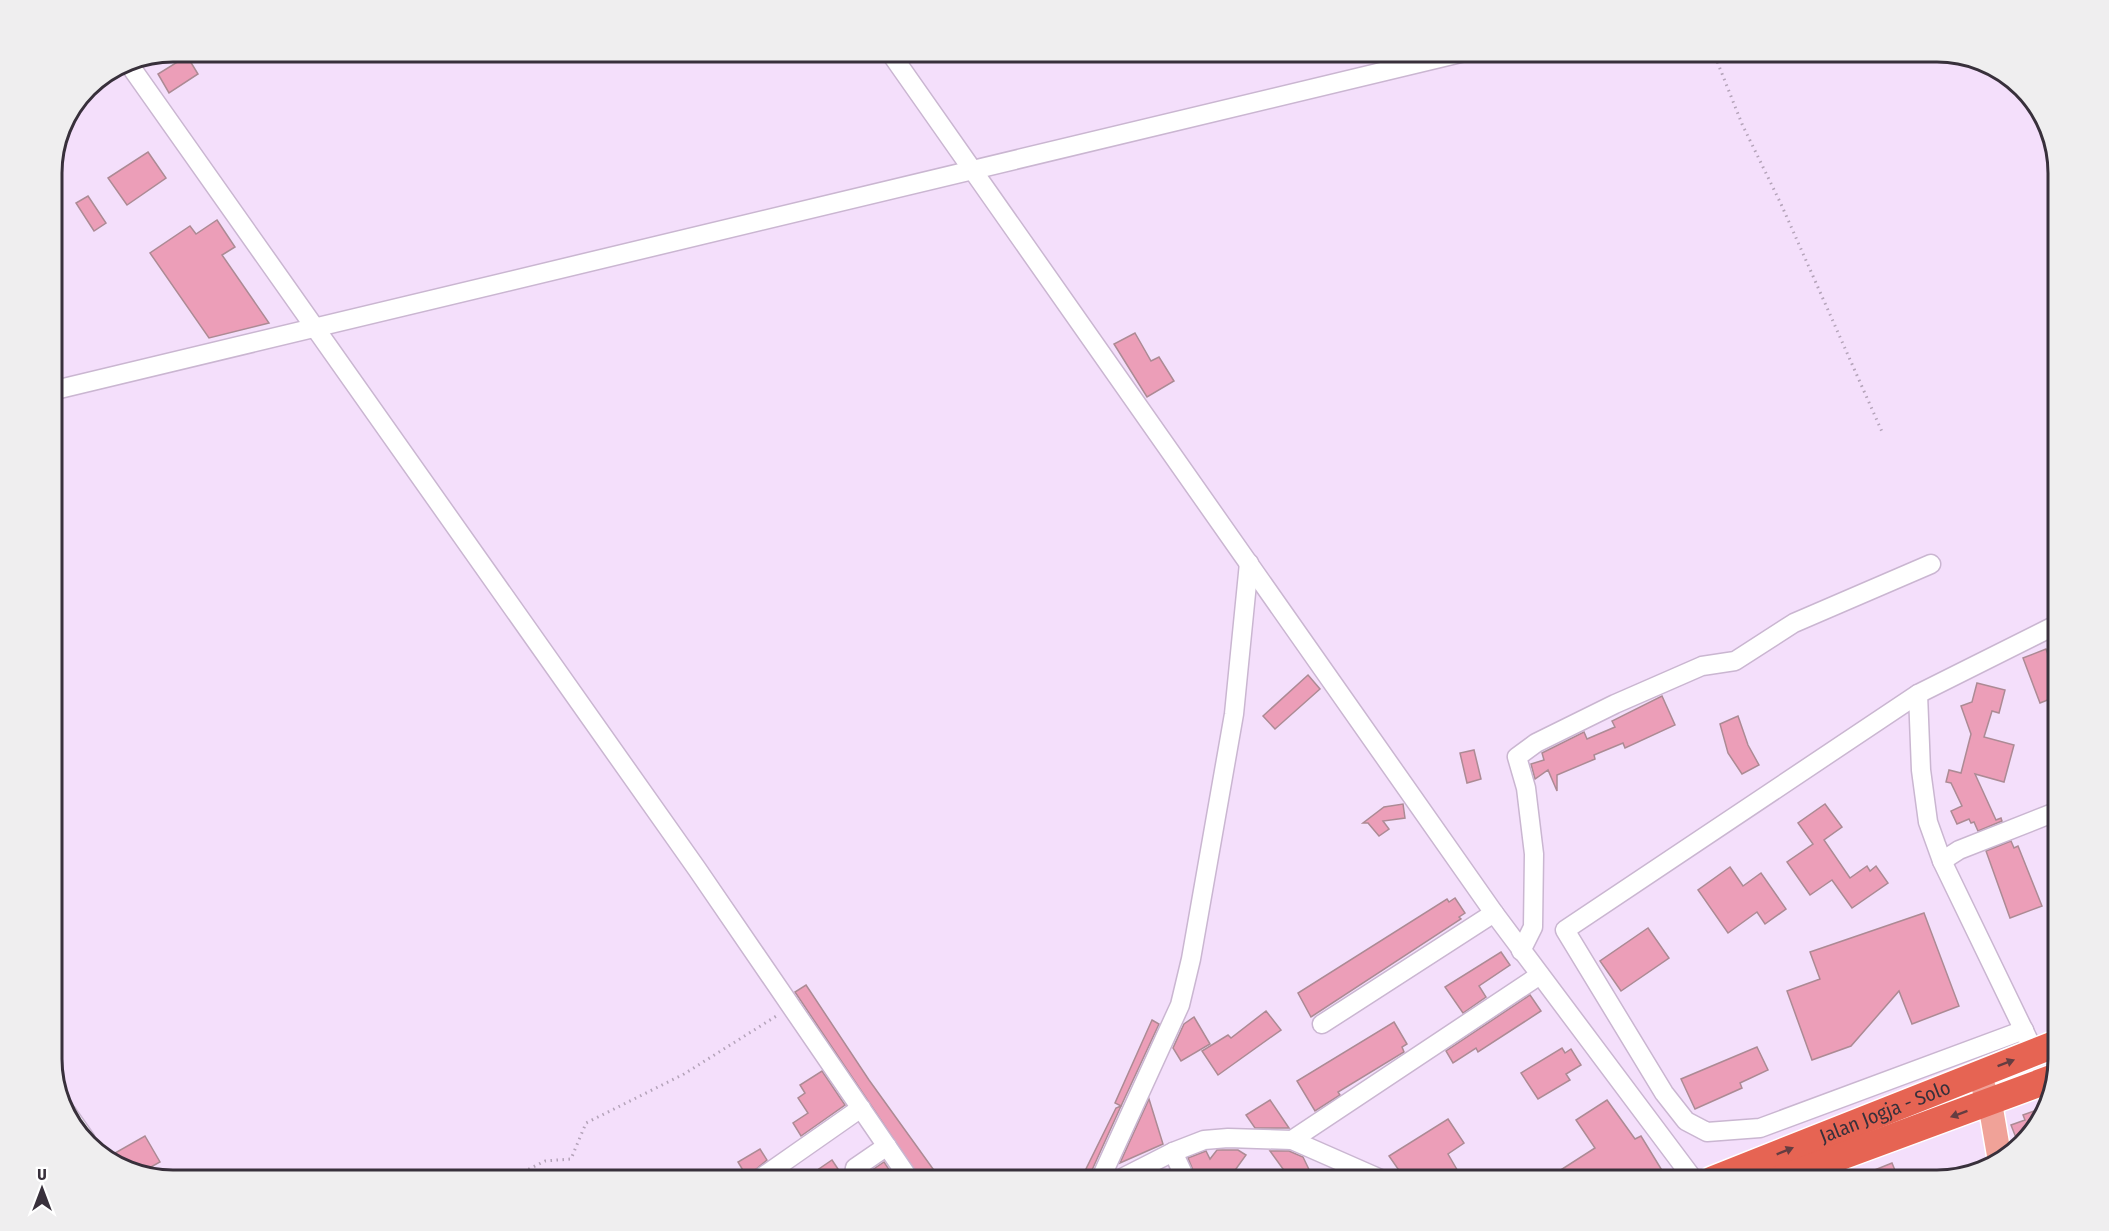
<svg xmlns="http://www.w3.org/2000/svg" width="2109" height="1231" font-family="'Fira Sans Condensed',sans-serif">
<rect width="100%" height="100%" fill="#f4dffb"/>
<!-- building -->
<g fill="#ec9eb8" stroke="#ac8a94" stroke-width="1.5">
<polygon points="187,56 198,74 169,93 158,74"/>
<polygon points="148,152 166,178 127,205 108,178"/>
<polygon points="88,196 106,223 94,231 76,203"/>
<polygon points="217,220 235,247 222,255 269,323 209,338 150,253 190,226 196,234"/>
<polygon points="1135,333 1151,361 1159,357 1174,381 1147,397 1114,344"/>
<polygon points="2046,649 2054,670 2058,669 2058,696 2040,703 2023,658"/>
<polygon points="1308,675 1320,689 1275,729 1263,716"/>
<polygon points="1977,683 2005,690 1999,713 1992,711 1984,737 2014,745 2004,782 1975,774 1996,820 2001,818 2002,821 1978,831 1974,822 1971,823 1969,819 1957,824 1951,811 1962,806 1951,783 1946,782 1949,770 1961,773 1971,734 1961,706 1972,702"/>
<polygon points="1662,696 1675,725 1625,748 1623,743 1594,755 1595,759 1557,775 1557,791 1548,770 1535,779 1531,764 1544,760 1542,753 1584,732 1587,739 1615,727 1612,721"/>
<polygon points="1738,716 1748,745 1759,765 1742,774 1728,753 1720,724"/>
<polygon points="1474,750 1481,779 1467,783 1460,753"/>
<polygon points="1403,804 1405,818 1383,821 1389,829 1379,836 1368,823 1363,823 1384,807"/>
<polygon points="1825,804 1842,827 1824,840 1850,878 1867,866 1870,871 1876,866 1888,883 1852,908 1832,880 1810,895 1787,862 1813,844 1798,823"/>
<polygon points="2011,841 2014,848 2018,846 2042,906 2010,918 1986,851"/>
<polygon points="1730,867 1743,886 1761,873 1786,909 1765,924 1757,912 1728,933 1698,890"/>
<polygon points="1455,898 1465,913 1459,917 1461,919 1311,1017 1298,993 1447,899 1449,902"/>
<polygon points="1924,913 1959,1006 1912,1024 1899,991 1851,1046 1812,1060 1787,991 1820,979 1810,952"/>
<polygon points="1648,928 1669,958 1621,991 1600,961"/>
<polygon points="1501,952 1510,965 1479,986 1486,997 1463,1013 1445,987"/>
<polygon points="806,985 869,1080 941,1180 921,1180 795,992"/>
<polygon points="1530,995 1541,1011 1478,1052 1476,1048 1453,1063 1446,1051"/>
<polygon points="1266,1011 1281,1030 1218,1075 1202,1051 1228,1035 1231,1038"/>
<polygon points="1194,1017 1210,1044 1181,1061 1173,1048 1184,1024"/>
<polygon points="1152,1020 1159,1024 1121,1106 1115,1103"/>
<polygon points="1394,1022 1407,1044 1402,1047 1404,1052 1338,1092 1340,1095 1315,1111 1297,1081"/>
<polygon points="1757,1047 1768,1070 1740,1083 1742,1088 1695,1109 1681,1079"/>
<polygon points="1562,1048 1565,1053 1571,1049 1581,1065 1566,1074 1570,1080 1538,1099 1521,1073"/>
<polygon points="822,1071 845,1105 801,1136 793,1123 808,1113 798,1098 805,1093 800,1085"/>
<polygon points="1149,1099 1163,1144 1120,1163"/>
<polygon points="1270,1100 1289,1128 1255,1128 1246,1115"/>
<polygon points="1607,1100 1635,1139 1641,1136 1663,1172 1649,1180 1601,1180 1596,1173 1585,1180 1545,1180 1595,1148 1576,1120"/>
<polygon points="1121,1106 1092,1170 1084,1173 1116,1108"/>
<polygon points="2045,1107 2042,1119 2018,1143 2011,1125 2025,1120 2023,1115"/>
<polygon points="1448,1119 1464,1143 1448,1154 1463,1180 1424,1180 1418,1170 1405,1179 1389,1156"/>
<polygon points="145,1136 160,1162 142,1172 123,1167 115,1153"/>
<polygon points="760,1149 767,1160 747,1177 738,1162"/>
<polygon points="1217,1150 1238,1150 1246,1155 1228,1180 1197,1180 1188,1158 1206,1151 1210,1159"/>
<polygon points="1270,1151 1289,1151 1303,1157 1314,1180 1291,1180"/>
<polygon points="832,1160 842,1175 842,1180 822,1180 816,1171"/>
<polygon points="884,1162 896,1180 864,1180 865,1175"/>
<polygon points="1892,1163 1899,1180 1852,1180 1852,1179"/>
</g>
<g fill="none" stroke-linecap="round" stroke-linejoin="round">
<!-- minor casing -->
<g stroke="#cab6d1" stroke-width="21">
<g id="minor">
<polyline points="889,51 1494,913 1694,1180"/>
<polyline points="126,60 697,869 910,1180"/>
<polyline points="51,391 1469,51"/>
<polyline points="1918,694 1921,770 1928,822 1942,861 2028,1039"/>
<polyline points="1942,861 1959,850 2058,811"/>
<polyline points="1521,951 1533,927 1534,854 1526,788 1517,757 1536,743 1615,704 1702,666 1735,661 1794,623 1931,564"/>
<polyline points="1322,1024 1494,913"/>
<polyline points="2024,1030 1760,1128 1707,1132 1686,1121 1664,1093 1565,930 1918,694 2058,624"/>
<polyline points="67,1113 86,1140"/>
<polyline points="1292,1140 1540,975"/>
<polyline points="1173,1152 1186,1180"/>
<polyline points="758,1180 861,1108"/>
<polyline points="853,1180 855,1168 887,1146"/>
<polyline points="1100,1180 1180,1005 1191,959 1234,714 1249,563"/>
<polyline points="1118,1180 1173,1152 1204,1140 1228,1138 1292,1140 1383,1180"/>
</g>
</g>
<!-- major casing -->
<g stroke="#fff" stroke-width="27">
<polyline id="major" points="1978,1074 1990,1103 2000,1161"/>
</g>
<!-- highway casing -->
<g stroke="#fff" stroke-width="30">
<g id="highway">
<path id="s1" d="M1712,1180L2058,1043"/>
<polyline points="1777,1180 2053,1078"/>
</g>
</g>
<!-- path -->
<g stroke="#b4a3b9" stroke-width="3" stroke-dasharray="1.5 4.5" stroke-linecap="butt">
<polyline points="1713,51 1742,124 1781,204 1883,434"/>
<polyline points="507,1180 545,1161 571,1159 586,1123 684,1074 778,1015"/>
</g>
<!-- minor -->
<use href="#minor" stroke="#fff" stroke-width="18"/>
<!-- major -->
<use href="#major" stroke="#f0a298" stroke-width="24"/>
<!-- highway -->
<use href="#highway" stroke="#e66453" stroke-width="27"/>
</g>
<!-- one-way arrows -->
<defs><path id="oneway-solid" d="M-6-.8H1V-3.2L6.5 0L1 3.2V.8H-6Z" transform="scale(1.5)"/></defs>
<g fill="#643d41">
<use href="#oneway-solid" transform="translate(2006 1063) rotate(-21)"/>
<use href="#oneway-solid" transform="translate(1959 1114) rotate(160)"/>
<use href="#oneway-solid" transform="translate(1785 1151) rotate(-22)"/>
</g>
<g text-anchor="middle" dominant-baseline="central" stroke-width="5" stroke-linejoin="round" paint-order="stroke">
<!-- street labels -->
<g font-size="20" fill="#38303b" stroke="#fff">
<text stroke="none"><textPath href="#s1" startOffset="186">Jalan Jogja - Solo</textPath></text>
</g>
</g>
<!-- crop -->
<path d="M0 0H2109V1231H0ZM173 62H1937A111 111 0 0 1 2048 173V1059A111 111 0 0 1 1937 1170H173A111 111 0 0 1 62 1059V173A111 111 0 0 1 173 62Z" fill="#efeeef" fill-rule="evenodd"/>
<path fill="none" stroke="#38303b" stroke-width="3" d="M173 62H1937A111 111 0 0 1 2048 173V1059A111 111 0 0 1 1937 1170H173A111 111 0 0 1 62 1059V173A111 111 0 0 1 173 62Z"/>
<!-- north arrow -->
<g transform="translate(42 1189)" stroke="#ffffff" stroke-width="4.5" paint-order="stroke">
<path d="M0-4.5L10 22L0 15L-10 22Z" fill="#38303b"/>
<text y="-9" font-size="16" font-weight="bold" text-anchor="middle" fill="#38303b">U</text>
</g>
</svg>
